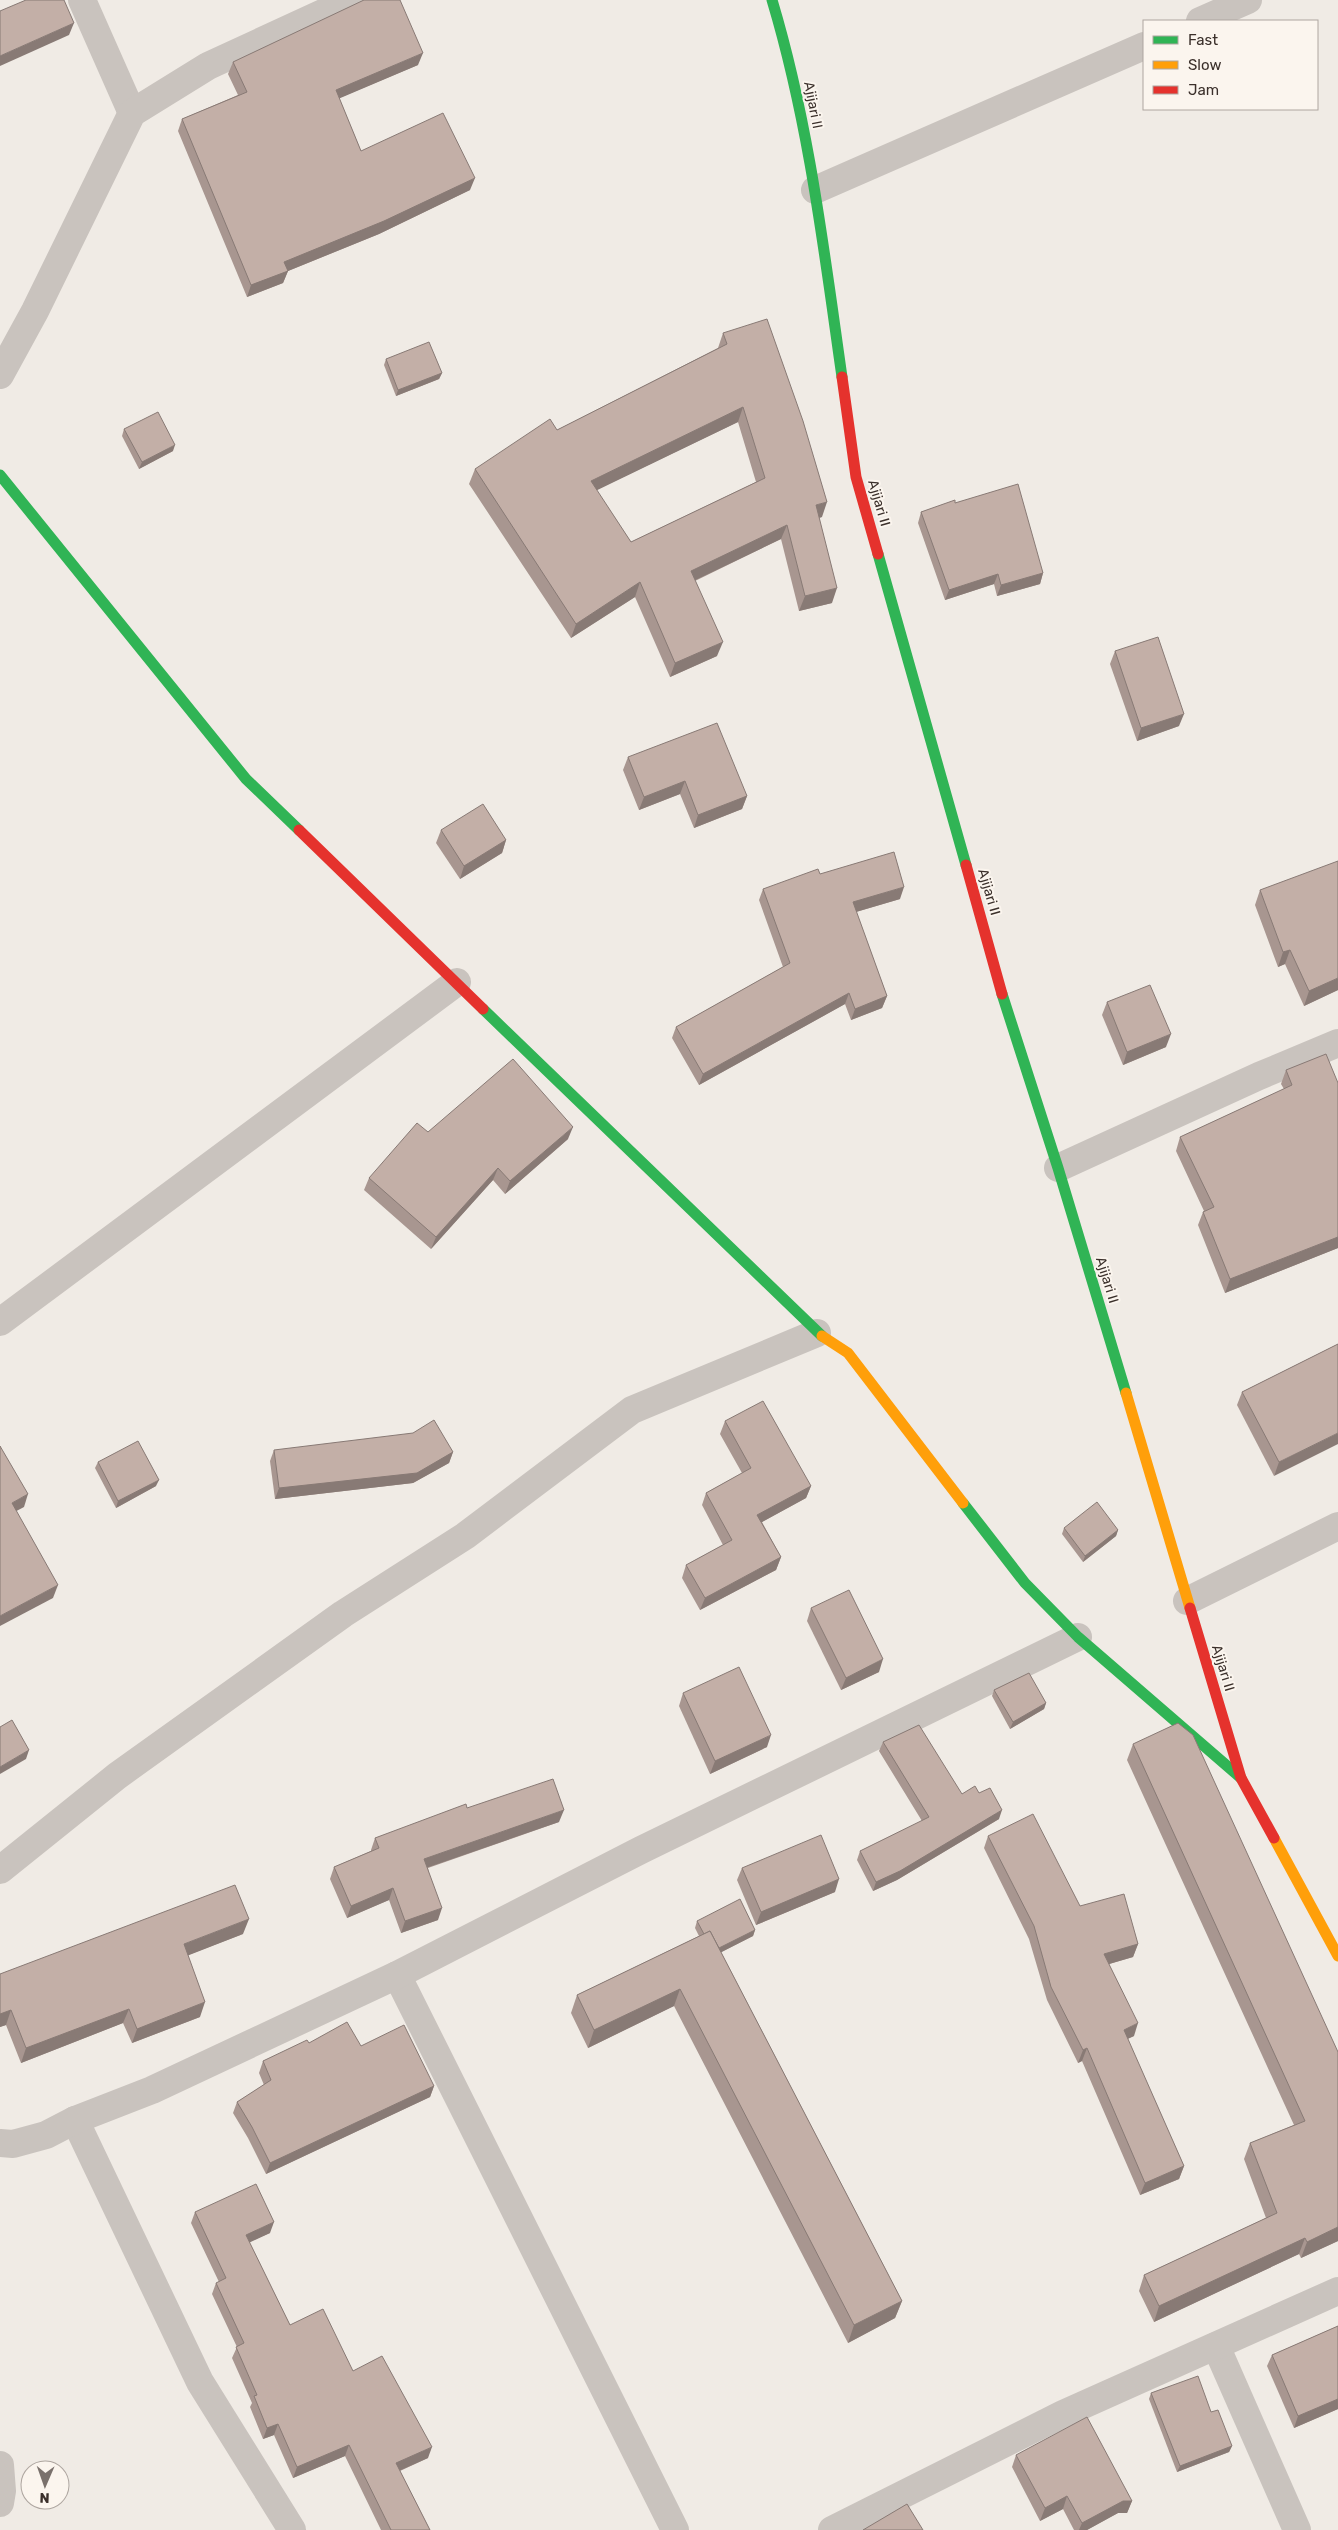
<svg xmlns="http://www.w3.org/2000/svg" width="1338" height="2530" font-family="Rubik,sans-serif">
<rect width="100%" height="100%" fill="#f0ebe5"/>
<g fill="none" stroke-linecap="round" stroke-linejoin="round">
<!-- street -->
<g stroke="#c9c3be" stroke-width="28">
<polyline points="82,0 132,113"/>
<polyline points="1200,21 1248,0"/>
<polyline points="815,190 1144,46"/>
<polyline points="0,375 35,311 132,113 208,66 351,0"/>
<polyline points="1058,1168 1259,1076 1338,1043"/>
<polyline points="0,1322 457,982"/>
<polyline points="1187,1601 1338,1526"/>
<polyline points="0,1870 117,1776 343,1614 465,1536 632,1410 817,1333"/>
<polyline points="397,1975 675,2530"/>
<polyline points="75,2120 200,2382 292,2530"/>
<polyline points="0,2143 13,2144 46,2135 75,2120 152,2090 397,1975 641,1850 1078,1637"/>
<polyline points="1216,2346 1297,2530"/>
<polyline points="0,2465 2,2491 0,2503"/>
<polyline points="832,2530 1063,2414 1338,2291"/>
</g>
<!-- fast -->
<g stroke="#30b455" stroke-width="11">
<path d="M772,0C809,123 824,251 842,377"/>
<polyline points="0,475 246,779 299,830"/>
<polyline points="878,554 966,865"/>
<polyline points="1002,994 1058,1168 1126,1393"/>
<polyline points="483,1009 822,1336"/>
<polyline points="963,1503 1025,1583 1078,1637 1241,1778"/>
</g>
<!-- slow -->
<g stroke="#ff9f0a" stroke-width="11">
<polyline points="822,1336 848,1353 963,1503"/>
<polyline points="1126,1393 1190,1608"/>
<polyline points="1274,1838 1338,1956"/>
</g>
<!-- jam -->
<g stroke="#e5322d" stroke-width="11">
<polyline points="842,377 856,477 878,554"/>
<polyline points="299,830 483,1009"/>
<polyline points="966,865 1002,994"/>
<polyline points="1190,1608 1241,1778 1274,1838"/>
</g>
</g>
<!-- wall -->
<g fill="#a89690" fill-rule="evenodd">
<polygon points="233,62 418,65 339,98 361,151 470,190 379,234 288,271 283,283 247,297 178,131 182,119 238,95 228,74"/>
<path d="M723,333L822,517L819,518L832,603L799,611L781,539L695,581L717,656L670,677L635,597L571,638L469,484L475,469L557,430L718,348ZM738,422L756,482L631,542L596,490Z"/>
<polygon points="386,359 442,373 439,379 396,396 384,365"/>
<polygon points="124,429 173,451 139,469 122,436"/>
<polygon points="955,503 1043,573 1040,584 997,596 994,584 945,600 918,523 921,512"/>
<polygon points="1115,651 1179,726 1137,741 1110,664"/>
<polygon points="628,757 747,796 742,809 694,828 680,794 639,810 623,770"/>
<polygon points="441,830 506,840 502,853 460,879 436,843"/>
<polygon points="820,874 900,899 856,912 887,996 882,1008 851,1020 845,1004 699,1085 672,1038 676,1027 783,967 759,900 763,889"/>
<polygon points="1260,890 1338,990 1304,1006 1285,964 1278,967 1255,905"/>
<polygon points="1107,1002 1166,1047 1123,1065 1102,1015"/>
<polygon points="1286,1070 1338,1083 1338,1248 1225,1293 1198,1225 1203,1212 1204,1211 1176,1151 1180,1137 1284,1089 1281,1084"/>
<polygon points="428,1132 568,1139 505,1194 493,1180 431,1249 364,1190 369,1178"/>
<polygon points="1338,1344 1274,1476 1237,1405 1242,1392"/>
<polygon points="725,1421 811,1486 806,1498 762,1522 781,1557 776,1570 700,1610 682,1578 686,1565 723,1545 702,1505 706,1493 742,1473 720,1434"/>
<polygon points="274,1450 453,1452 449,1463 413,1483 275,1499 270,1461"/>
<polygon points="98,1462 156,1486 116,1508 95,1468"/>
<polygon points="1064,1528 1118,1530 1116,1536 1083,1562 1062,1534"/>
<polygon points="811,1608 879,1672 841,1690 807,1621"/>
<polygon points="994,1690 1046,1703 1044,1709 1010,1729 992,1696"/>
<polygon points="683,1693 767,1747 710,1774 679,1706"/>
<polygon points="883,1742 962,1794 979,1793 999,1819 897,1880 873,1891 857,1860 860,1851 922,1821 879,1751"/>
<polygon points="1133,1744 1338,2052 1338,2241 1301,2258 1299,2254 1154,2322 1139,2291 1144,2275 1266,2218 1244,2159 1250,2143 1294,2125 1127,1760"/>
<polygon points="467,1808 559,1822 428,1868 438,1920 401,1933 389,1900 347,1918 330,1879 334,1867 371,1851 371,1850 375,1838"/>
<polygon points="988,1836 1080,1906 1138,1944 1133,1957 1109,1964 1134,2036 1127,2039 1184,2166 1179,2179 1140,2195 1082,2061 1078,2063 1047,2000 1029,1939 984,1848"/>
<polygon points="742,1868 835,1892 756,1925 737,1880"/>
<polygon points="697,1921 755,1930 753,1936 721,1952 902,2301 895,2318 848,2343 674,2006 588,2048 571,2013 577,1995 699,1936 695,1928"/>
<polygon points="243,1934 188,1955 200,2017 132,2043 123,2023 21,2063 6,2025 0,2027 0,1974"/>
<polygon points="309,2043 361,2046 434,2086 430,2097 266,2174 248,2138 233,2113 237,2102 264,2085 259,2073 263,2061"/>
<polygon points="195,2212 270,2233 249,2242 290,2325 353,2371 428,2458 400,2471 430,2530 381,2530 345,2456 293,2478 274,2435 263,2439 250,2407 252,2403 232,2358 237,2347 212,2294 216,2283 219,2282 191,2223"/>
<polygon points="1338,2326 1338,2409 1294,2428 1267,2366 1272,2355"/>
<polygon points="1151,2393 1211,2412 1232,2446 1229,2452 1177,2472 1149,2399"/>
<polygon points="1016,2455 1132,2501 1127,2513 1118,2513 1087,2530 1074,2530 1063,2509 1040,2521 1012,2467"/>
</g>
<!-- shaded-wall -->
<g fill="#887a75">
<polygon points="74,23 69,35 0,66 0,56"/>
<polygon points="423,53 418,65 331,102 336,90"/>
<polygon points="475,178 470,190 379,234 288,271 283,283 247,297 251,285 284,262"/>
<polygon points="442,373 439,379 396,396 398,390"/>
<polygon points="743,407 738,422 585,496 591,481"/>
<polygon points="175,445 173,451 139,469 142,462"/>
<polygon points="827,502 822,517 811,520 816,505"/>
<polygon points="787,525 781,539 685,585 691,571"/>
<polygon points="1043,573 1040,584 997,596 1001,585"/>
<polygon points="998,574 994,584 945,600 949,590"/>
<polygon points="640,582 635,597 571,638 576,624"/>
<polygon points="837,588 832,603 799,611 805,596"/>
<polygon points="723,642 717,656 670,677 675,663"/>
<polygon points="1184,714 1179,726 1137,741 1141,728"/>
<polygon points="685,781 680,794 639,810 644,797"/>
<polygon points="747,796 742,809 694,828 698,815"/>
<polygon points="506,840 502,853 460,879 464,866"/>
<polygon points="904,887 900,899 849,914 853,902"/>
<polygon points="1290,950 1285,964 1278,967 1283,952"/>
<polygon points="1338,978 1338,990 1304,1006 1309,991"/>
<polygon points="849,993 845,1004 699,1085 703,1074"/>
<polygon points="887,996 882,1008 851,1020 855,1009"/>
<polygon points="1171,1034 1166,1047 1123,1065 1127,1052"/>
<polygon points="573,1127 568,1139 505,1194 510,1181"/>
<polygon points="498,1168 493,1180 431,1249 436,1237"/>
<polygon points="1338,1237 1338,1248 1225,1293 1230,1279"/>
<polygon points="1338,1433 1338,1444 1274,1476 1279,1462"/>
<polygon points="453,1452 449,1463 413,1483 275,1499 279,1488"/>
<polygon points="159,1480 156,1486 116,1508 118,1501"/>
<polygon points="811,1486 806,1498 753,1527 757,1515"/>
<polygon points="28,1494 24,1507 7,1516 12,1503"/>
<polygon points="1118,1530 1116,1536 1083,1562 1085,1556"/>
<polygon points="781,1557 776,1570 700,1610 705,1598"/>
<polygon points="58,1585 53,1598 0,1626 0,1616"/>
<polygon points="883,1659 879,1672 841,1690 846,1678"/>
<polygon points="1046,1703 1044,1709 1010,1729 1013,1722"/>
<polygon points="771,1735 767,1747 710,1774 715,1761"/>
<polygon points="29,1750 26,1759 0,1774 0,1767"/>
<polygon points="564,1810 559,1822 420,1870 424,1859"/>
<polygon points="1002,1810 999,1819 897,1880 873,1891 876,1882"/>
<polygon points="839,1879 835,1892 756,1925 761,1912"/>
<polygon points="393,1888 389,1900 347,1918 351,1906"/>
<polygon points="442,1908 438,1920 401,1933 405,1921"/>
<polygon points="249,1919 243,1934 179,1959 184,1944"/>
<polygon points="755,1930 753,1936 710,1958 713,1951"/>
<polygon points="1138,1944 1133,1957 1099,1967 1104,1954"/>
<polygon points="680,1989 674,2006 588,2048 594,2030"/>
<polygon points="205,2002 200,2017 132,2043 137,2029"/>
<polygon points="129,2009 123,2023 21,2063 26,2048"/>
<polygon points="11,2010 6,2025 0,2027 0,2014"/>
<polygon points="1138,2023 1134,2036 1119,2043 1124,2030"/>
<polygon points="1087,2048 1082,2061 1078,2063 1083,2050"/>
<polygon points="434,2086 430,2097 266,2174 270,2163"/>
<polygon points="1184,2166 1179,2179 1140,2195 1145,2183"/>
<polygon points="274,2222 270,2233 242,2246 246,2235"/>
<polygon points="1338,2227 1338,2241 1301,2258 1307,2242"/>
<polygon points="1305,2238 1299,2254 1154,2322 1159,2306"/>
<polygon points="902,2301 895,2318 848,2343 854,2325"/>
<polygon points="1338,2399 1338,2409 1294,2428 1298,2416"/>
<polygon points="278,2424 274,2435 263,2439 267,2428"/>
<polygon points="349,2445 345,2456 293,2478 297,2467"/>
<polygon points="1232,2446 1229,2452 1177,2472 1180,2466"/>
<polygon points="432,2447 428,2458 392,2474 396,2463"/>
<polygon points="1067,2496 1063,2509 1040,2521 1045,2508"/>
<polygon points="1123,2501 1132,2501 1127,2513 1118,2513 1087,2530 1079,2530 1082,2523"/>
</g>
<!-- building -->
<g fill="#c3afa7" stroke="#887a75" fill-rule="evenodd">
<polygon points="26,0 64,0 74,23 0,56 0,11"/>
<polygon points="364,0 400,0 423,53 336,90 361,151 443,113 475,178 384,221 284,262 288,271 251,285 182,119 247,92 233,62"/>
<path d="M767,319L803,421L827,502L816,505L837,588L805,596L787,525L691,571L723,642L675,663L640,582L576,624L475,469L550,419L557,430L727,344L723,333ZM743,407L765,478L631,542L591,481Z"/>
<polygon points="429,342 442,373 398,390 386,359"/>
<polygon points="158,412 175,445 142,462 124,429"/>
<polygon points="1018,484 1043,573 1001,585 998,574 949,590 921,512 955,500 955,503"/>
<polygon points="1158,637 1184,714 1141,728 1115,651"/>
<polygon points="717,723 747,796 698,815 685,781 644,797 628,757"/>
<polygon points="483,804 506,840 464,866 441,830"/>
<polygon points="894,852 904,887 853,902 887,996 855,1009 849,993 703,1074 676,1027 790,963 763,889 818,869 820,874"/>
<polygon points="1338,861 1338,978 1309,991 1290,950 1283,952 1260,890"/>
<polygon points="1150,985 1171,1034 1127,1052 1107,1002"/>
<polygon points="1326,1054 1338,1083 1338,1237 1230,1279 1203,1212 1214,1207 1180,1137 1292,1085 1286,1070"/>
<polygon points="513,1059 573,1127 510,1181 498,1168 436,1237 369,1178 417,1123 428,1132"/>
<polygon points="1338,1344 1338,1433 1279,1462 1242,1392"/>
<polygon points="763,1401 811,1486 757,1515 781,1557 705,1598 686,1565 732,1540 706,1493 751,1468 725,1421"/>
<polygon points="434,1420 453,1452 417,1473 279,1488 274,1450 413,1433"/>
<polygon points="138,1441 159,1480 118,1501 98,1462"/>
<polygon points="0,1446 28,1494 12,1503 58,1585 0,1616"/>
<polygon points="1097,1502 1118,1530 1085,1556 1064,1528"/>
<polygon points="849,1590 883,1659 846,1678 811,1608"/>
<polygon points="739,1667 771,1735 715,1761 683,1693"/>
<polygon points="1029,1673 1046,1703 1013,1722 994,1690"/>
<polygon points="12,1720 29,1750 0,1767 0,1727"/>
<polygon points="1178,1723 1193,1735 1338,2052 1338,2227 1307,2242 1305,2238 1159,2306 1144,2275 1277,2213 1250,2143 1305,2121 1133,1744"/>
<polygon points="919,1725 962,1794 975,1786 979,1793 990,1788 1002,1810 900,1871 876,1882 860,1851 929,1817 883,1742"/>
<polygon points="553,1779 564,1810 424,1859 442,1908 405,1921 393,1888 351,1906 334,1867 379,1848 375,1838 466,1804 467,1808"/>
<polygon points="1033,1814 1080,1906 1124,1894 1138,1944 1104,1954 1138,2023 1124,2030 1184,2166 1145,2183 1087,2048 1083,2050 1051,1987 1034,1926 988,1836"/>
<polygon points="821,1835 839,1879 761,1912 742,1868"/>
<polygon points="235,1885 249,1919 184,1944 205,2002 137,2029 129,2009 26,2048 11,2010 0,2014 0,1974"/>
<polygon points="740,1899 755,1930 719,1948 710,1931 704,1934 697,1921"/>
<polygon points="710,1931 902,2301 854,2325 680,1989 594,2030 577,1995"/>
<polygon points="347,2022 361,2046 404,2025 434,2086 270,2163 252,2127 237,2102 271,2080 263,2061 307,2040 309,2043"/>
<polygon points="256,2184 274,2222 246,2235 290,2325 323,2309 353,2371 382,2356 432,2447 396,2463 430,2530 391,2530 349,2445 297,2467 278,2424 267,2428 254,2396 257,2395 236,2347 244,2343 216,2283 226,2278 195,2212"/>
<polygon points="1338,2326 1338,2399 1298,2416 1272,2355"/>
<polygon points="1198,2376 1211,2412 1218,2410 1232,2446 1180,2466 1151,2393"/>
<polygon points="1087,2417 1132,2501 1123,2501 1082,2523 1067,2496 1045,2508 1016,2455"/>
<polygon points="907,2504 923,2530 863,2530"/>
</g>
<g text-anchor="middle" dominant-baseline="central" stroke-width="4" stroke-linejoin="round" paint-order="stroke">
<!-- street labels -->
<g font-size="14" fill="#3b302b" stroke="#fbf5ee">
<text transform="translate(813 105) rotate(79)">Ajijari II</text>
<text transform="translate(879 503) rotate(74)">Ajijari II</text>
<text transform="translate(989 892) rotate(74)">Ajijari II</text>
<text transform="translate(1107 1280) rotate(73)">Ajijari II</text>
<text transform="translate(1223 1668) rotate(73)">Ajijari II</text>
</g>
</g>
<!-- legend -->
<rect x="1143" y="20" width="175" height="90" fill="#fbf5ee" stroke="#aea6a0"/>
<rect x="1153" y="36" width="25" height="8" fill="#30b455" stroke="#aea6a0"/>
<text x="1188" y="45" font-size="15" fill="#3b302b">Fast</text>
<rect x="1153" y="61" width="25" height="8" fill="#ff9f0a" stroke="#aea6a0"/>
<text x="1188" y="70" font-size="15" fill="#3b302b">Slow</text>
<rect x="1153" y="86" width="25" height="8" fill="#e5322d" stroke="#aea6a0"/>
<text x="1188" y="95" font-size="15" fill="#3b302b">Jam</text>
<!-- north arrow -->
<g transform="translate(45 2485) rotate(182)"><circle r="24" fill="#fbf5ee" stroke="#aea6a0"/>
<path d="M0-4L9 19L0 12L-9 19Z" fill="#7a716c"/>
<text y="-8" font-size="14" font-weight="bold" text-anchor="middle" fill="#3b302b">N</text>
</g>
</svg>
